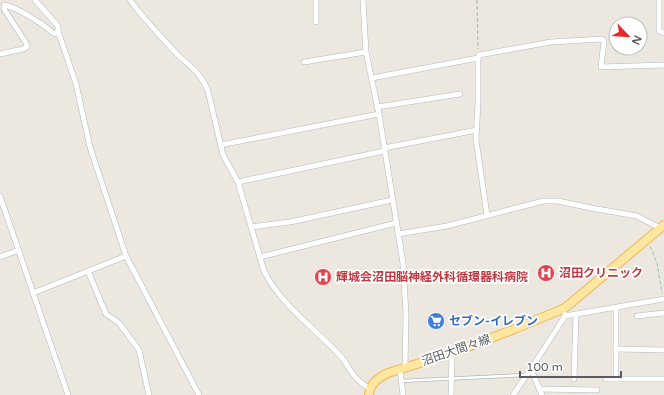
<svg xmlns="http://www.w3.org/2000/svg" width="664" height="395" font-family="'Varela Round','Noto Sans JP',sans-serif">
<rect width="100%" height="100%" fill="#ece8e0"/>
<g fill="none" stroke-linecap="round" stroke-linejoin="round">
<!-- service casing -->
<g stroke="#b3b7bb" stroke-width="4">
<polyline id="service" points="401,381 526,375"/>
</g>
<!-- minor casing -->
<g stroke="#b3b7bb" stroke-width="6">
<g id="minor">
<path d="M130,0C144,19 160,36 177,54C191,68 199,70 208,91L223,155L238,182L264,271C282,307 318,330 344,360C346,363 348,367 350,370C355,378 362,384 370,389"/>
<polyline points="316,0 316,22"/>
<polyline points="363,0 366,52 379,114 403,263 406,314 405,367"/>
<polyline points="659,0 659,31 664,33"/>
<polyline points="58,31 76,84 90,147 126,256 199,395"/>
<path d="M0,54L23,49L27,47L26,43L4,9V5C17,7 43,24 53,33L56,34L58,31V26L35,0"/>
<polyline points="478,58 478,102 476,140 487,215"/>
<polyline points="304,62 366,52"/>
<polyline points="372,78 478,58 479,55 551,42 602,39 604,41 601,67 664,65"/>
<polyline points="377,107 460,94"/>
<polyline points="220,145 379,114"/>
<polyline points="384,148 477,130"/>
<polyline points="238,182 384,151"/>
<polyline points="0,196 68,395"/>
<polyline points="251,227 290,222 392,200"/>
<polyline points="398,234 447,226 543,201 558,201 591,208 637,216 660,228"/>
<polyline points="0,257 19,250"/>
<polyline points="260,257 396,223"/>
<polyline points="88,271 106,314 119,323 139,350 149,395"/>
<polyline points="33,293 126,256"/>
<polyline points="616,308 616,379"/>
<polyline points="565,316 664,299"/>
<polyline points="637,316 664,313"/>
<polyline points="616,349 664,350"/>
<polyline points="400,369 403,395"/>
<polyline points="574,379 576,314"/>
<polyline points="606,379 664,379"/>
<polyline points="539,389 597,390"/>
<polyline points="451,395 452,353"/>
<polyline points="513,395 531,369"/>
<polyline points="542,395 531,369 565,316 565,314"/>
</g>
</g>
<!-- primary casing -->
<g stroke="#f1b654" stroke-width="10">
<path id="primary" d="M369,395C370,383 378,378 388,373L452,353L512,330L565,308L664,225"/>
</g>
<!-- path -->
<g stroke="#95c59e" stroke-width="1" stroke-dasharray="4 2" stroke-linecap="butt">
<polyline points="477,0 478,49"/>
<polyline points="650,246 657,263 662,293"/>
</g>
<!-- service -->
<use href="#service" stroke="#fff" stroke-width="2.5"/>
<!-- minor -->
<use href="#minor" stroke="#fff" stroke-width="5"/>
<!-- primary -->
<use href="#primary" stroke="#ffe7a2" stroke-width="8"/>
</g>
<!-- icons -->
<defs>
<g id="hospital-disc" transform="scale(0.9)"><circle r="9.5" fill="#e0444e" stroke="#fff"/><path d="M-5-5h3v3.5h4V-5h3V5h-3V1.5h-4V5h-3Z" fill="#fff"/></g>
<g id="supermarket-disc" transform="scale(0.9)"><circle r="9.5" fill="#3f7fe0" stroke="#fff"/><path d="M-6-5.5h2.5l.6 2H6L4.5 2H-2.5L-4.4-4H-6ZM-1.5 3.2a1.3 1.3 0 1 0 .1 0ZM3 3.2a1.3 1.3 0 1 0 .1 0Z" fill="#fff"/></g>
</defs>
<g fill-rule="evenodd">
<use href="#hospital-disc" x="546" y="273"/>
<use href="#hospital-disc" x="323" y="277"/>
<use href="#supermarket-disc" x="436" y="321"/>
</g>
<g text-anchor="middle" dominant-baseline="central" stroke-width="3.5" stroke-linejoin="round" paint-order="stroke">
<!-- health labels -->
<g font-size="12" font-weight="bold" fill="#be3a42" stroke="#fff" text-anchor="start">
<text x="559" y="273">沼田クリニック</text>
<text x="336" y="277">輝城会沼田脳神経外科循環器科病院</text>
</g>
<!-- shop labels -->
<g font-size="12" font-weight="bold" fill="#366cbe" stroke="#fff" text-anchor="start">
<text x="449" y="321">セブン-イレブン</text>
</g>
<!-- street labels -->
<g font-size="12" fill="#595d61" stroke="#fff">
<text transform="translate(456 350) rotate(-19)">沼田大間々線</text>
</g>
</g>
<!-- north arrow -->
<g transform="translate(628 36) rotate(115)"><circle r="19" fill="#ffffff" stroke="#bdbec0"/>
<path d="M0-3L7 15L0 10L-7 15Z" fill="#e8292c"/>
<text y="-6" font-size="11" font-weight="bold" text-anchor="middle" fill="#595d61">N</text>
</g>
<!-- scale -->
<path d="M520 371v6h101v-6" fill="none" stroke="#595d61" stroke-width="2"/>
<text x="526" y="371" font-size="12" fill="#595d61" stroke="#ffffff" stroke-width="3" paint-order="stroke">100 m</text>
</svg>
